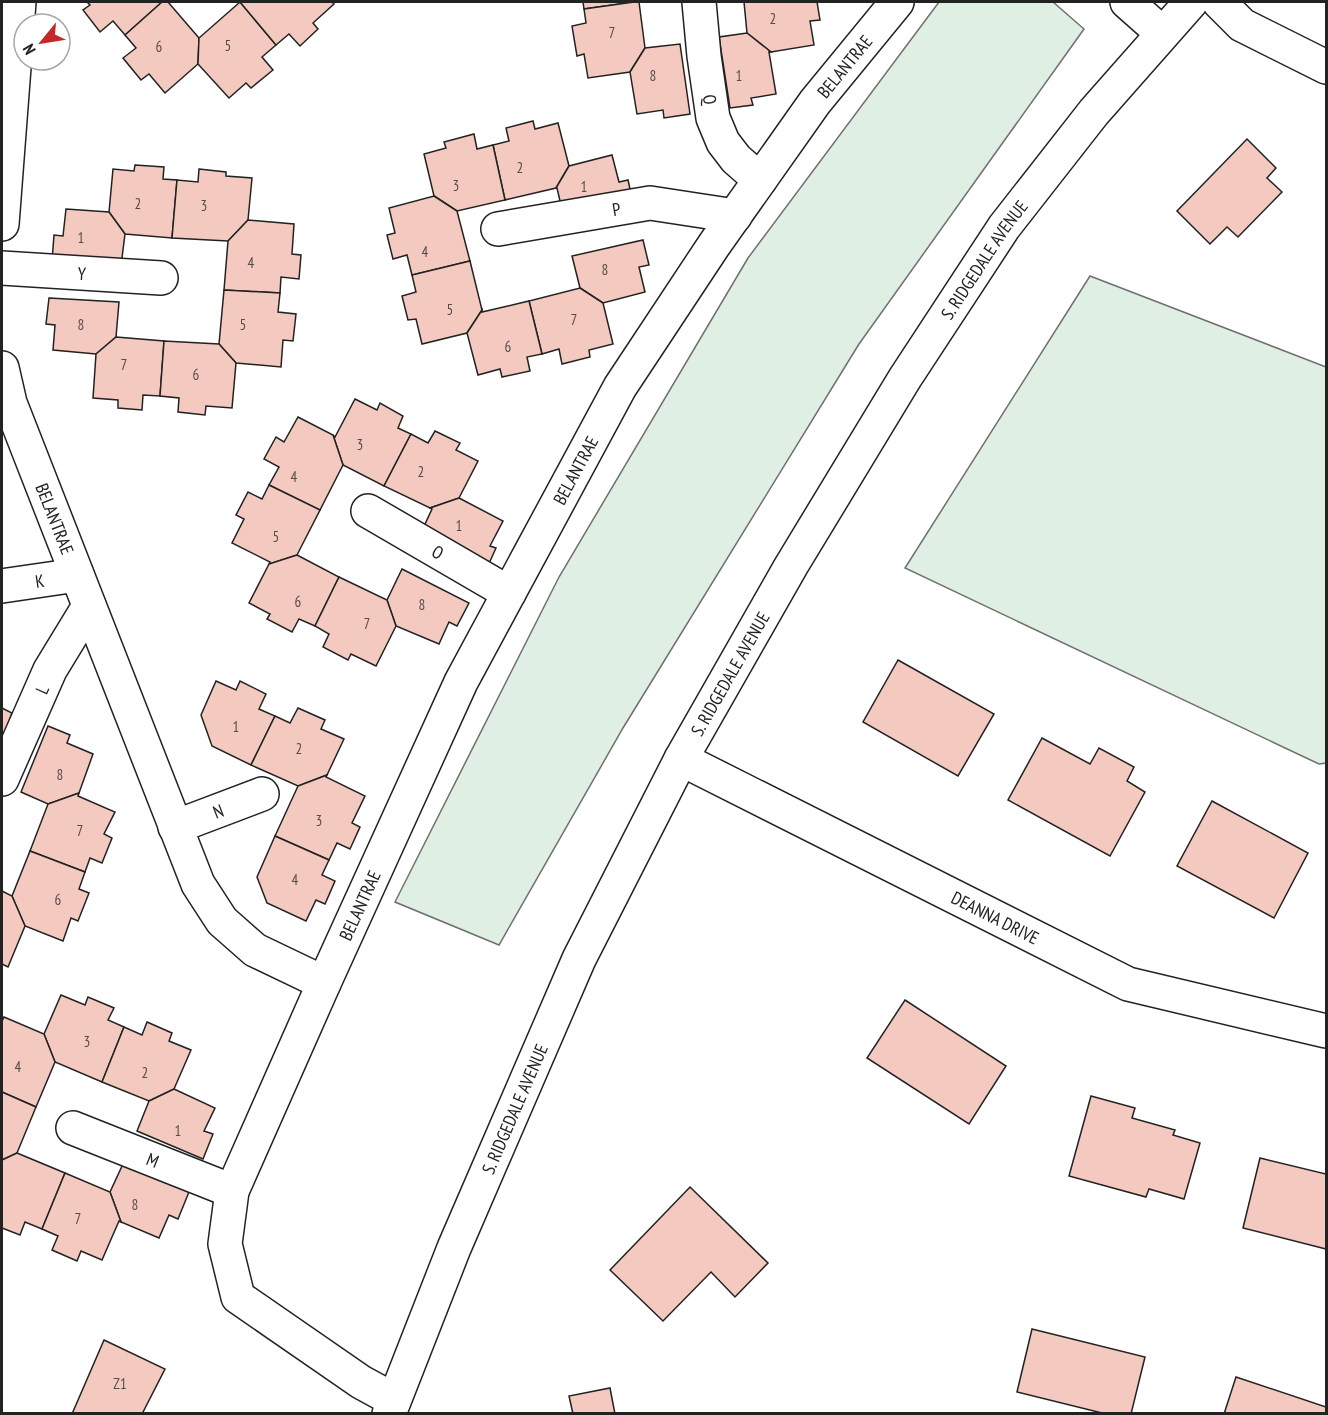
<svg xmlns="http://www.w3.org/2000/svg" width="1328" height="1415" font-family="'PT Sans Narrow',sans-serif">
<rect width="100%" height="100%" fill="#fff"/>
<!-- green -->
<g fill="#e0efe3" stroke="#6f6f6f" stroke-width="1.5">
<polygon points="939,2 1053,2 1084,29 859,344 623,728 499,945 395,902 559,577 748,258"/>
<polygon points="1090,276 1326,367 1326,763 1319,764 905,568"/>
</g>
<!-- building -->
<g fill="#f3c9c0" stroke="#222" stroke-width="1.5">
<polygon points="87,2 162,2 125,35 113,21 100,32 83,10 90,5"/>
<polygon points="162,2 168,2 199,38 198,64 165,93 149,74 141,80 123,58 136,48 125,35"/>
<polygon points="240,2 276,45 262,57 273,70 251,88 246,83 229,98 198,64 199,38"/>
<polygon points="240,2 332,2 334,4 313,23 318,29 300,46 289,34 276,45"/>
<polygon points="583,2 634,2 584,9"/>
<polygon points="634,2 639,2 645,48 630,72 588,78 584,54 577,56 572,26 586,23 584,9"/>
<polygon points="744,2 817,2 820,20 810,21 814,45 771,52 747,33"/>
<polygon points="747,33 771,52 769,52 776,94 751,98 753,105 730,108 719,37"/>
<polygon points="680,44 690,114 664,118 663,110 637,114 630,72 645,48"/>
<polygon points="533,121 535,129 558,123 569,166 556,188 505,200 493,145 509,141 506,128"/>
<polygon points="474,134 477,149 493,145 505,200 457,211 434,196 424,154 446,148 444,142"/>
<polygon points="1247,139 1276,168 1267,178 1282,192 1238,237 1227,227 1210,244 1177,211"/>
<polygon points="612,155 619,182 628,180 633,202 564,218 557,188 556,188 569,166"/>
<polygon points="135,165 164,167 163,179 177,180 172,238 125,234 109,212 113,169 134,171"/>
<polygon points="199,169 226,172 226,176 252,178 248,220 228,241 172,238 177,180 198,182"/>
<polygon points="434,196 457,211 470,261 412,275 407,255 393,259 387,235 395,233 389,208"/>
<polygon points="66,209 109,212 125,234 121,266 52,261 54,235 63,236"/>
<polygon points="248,220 294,224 292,254 301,255 299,279 281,277 280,293 224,290 228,241"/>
<polygon points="643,240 649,265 639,267 645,292 603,303 580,288 572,256"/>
<polygon points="470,261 482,310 467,333 422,344 416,319 408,320 402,296 416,292 412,275"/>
<polygon points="580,288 603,303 613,344 589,350 590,357 562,364 559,349 542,354 529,301"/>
<polygon points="224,290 280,293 278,312 296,314 293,341 283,340 281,367 236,363 219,344"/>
<polygon points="49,298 119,302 116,337 96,354 53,350 55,325 46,324"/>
<polygon points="529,301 542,354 527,357 530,371 502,377 500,369 478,375 467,333 482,310 482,312"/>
<polygon points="116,337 164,341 160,396 143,395 142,410 118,408 118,400 93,398 96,354"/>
<polygon points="164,341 219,344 236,363 232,408 206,406 205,415 178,412 179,398 160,396"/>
<polygon points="355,399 377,410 380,403 403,416 398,428 411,434 384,486 343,465 333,435 335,437"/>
<polygon points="298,417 333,435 343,465 320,510 269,485 279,467 264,459 276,437 284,442"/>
<polygon points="435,431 460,443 456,450 478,461 459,498 430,508 384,486 411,434 428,443"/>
<polygon points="269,485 320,510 297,555 269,564 270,562 232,543 244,519 236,515 248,492 262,499"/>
<polygon points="459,498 503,521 490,546 496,548 486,570 419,537 432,509 430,508"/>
<polygon points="297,555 339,577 315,626 299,619 292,632 267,619 270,614 249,603 269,564"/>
<polygon points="402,569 469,603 457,626 449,622 439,644 396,626 387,600"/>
<polygon points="339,577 387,600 396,626 376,666 351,654 348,660 323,647 329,634 315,626"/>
<polygon points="898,660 994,714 958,776 863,722"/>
<polygon points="216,681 236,690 240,681 266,694 259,709 275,716 251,765 212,746 201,715"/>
<polygon points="2,708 12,713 2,740"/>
<polygon points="298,708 325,720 321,729 344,739 327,775 298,786 251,765 275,716 290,723"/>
<polygon points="48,726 70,735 67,743 93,754 79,793 48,804 21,792"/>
<polygon points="1042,738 1090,764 1099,748 1134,767 1127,781 1145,792 1110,856 1008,800"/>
<polygon points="327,775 326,777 365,796 352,823 360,827 350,849 337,843 329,860 275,836 298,786"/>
<polygon points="79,793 78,796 115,812 104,834 112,838 102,863 90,858 85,872 30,851 48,804"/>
<polygon points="1212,801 1308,853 1274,918 1177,866"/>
<polygon points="275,836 329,860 322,875 335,881 325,904 316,900 306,921 267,903 257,877"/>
<polygon points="30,851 85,872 79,889 89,893 78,921 71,918 63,941 25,926 12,896"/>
<polygon points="2,891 12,896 25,926 8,967 2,964"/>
<polygon points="61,995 85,1005 88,997 114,1008 108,1020 124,1027 102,1082 55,1062 44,1034"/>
<polygon points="905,1000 1006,1066 969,1124 867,1058"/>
<polygon points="4,1017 44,1034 55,1062 36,1107 2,1092 2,1021"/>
<polygon points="147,1022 172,1033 169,1041 191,1050 174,1089 149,1101 102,1082 124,1027 142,1035"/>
<polygon points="174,1089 215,1108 204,1131 213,1134 203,1159 137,1131 149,1101"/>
<polygon points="2,1092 36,1107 17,1153 2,1160"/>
<polygon points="1091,1096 1135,1108 1132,1118 1175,1130 1173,1135 1200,1143 1184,1199 1149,1189 1146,1197 1069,1176"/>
<polygon points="17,1153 65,1173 42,1229 25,1222 20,1235 2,1228 2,1160"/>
<polygon points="1260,1158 1326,1174 1326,1249 1243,1228"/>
<polygon points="123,1164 189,1192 178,1219 169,1215 159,1238 121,1222 110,1192"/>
<polygon points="65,1173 110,1192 121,1222 119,1221 102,1260 81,1251 77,1261 52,1250 58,1236 42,1229"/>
<polygon points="690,1187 768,1263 735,1297 711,1272 663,1321 610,1270"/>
<polygon points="1032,1329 1145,1357 1131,1414 1106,1414 1017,1392"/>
<polygon points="104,1340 165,1369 142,1414 72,1414"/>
<polygon points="1236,1377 1326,1407 1326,1414 1224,1414"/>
<polygon points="610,1388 615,1414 573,1414 569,1396"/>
</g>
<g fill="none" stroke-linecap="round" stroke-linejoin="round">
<!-- minor casing -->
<g stroke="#222" stroke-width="36">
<g id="minor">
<path id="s1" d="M699,2L704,56L713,118L723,142L736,159L760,180"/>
<polyline points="1127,2 1162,33"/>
<polyline points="1219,2 1242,25 1326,67"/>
<polyline points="2,224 19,2"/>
<path id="s2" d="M498,229L650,203L735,216"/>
<path id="s3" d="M2,268L161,278"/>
<path id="s4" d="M2,368L10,403L198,884L222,921L255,950L324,983"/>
<path id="s5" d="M368,511L509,593"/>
<path id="s6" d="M2,586L77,575"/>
<path id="s7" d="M681,759L1128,984L1326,1031"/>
<path id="s8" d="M2,779L50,670L89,606"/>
<path id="s9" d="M175,827L262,794"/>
<path id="s10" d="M73,1128L232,1191"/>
<path id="s11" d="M394,1400L361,1382L238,1297L225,1244L232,1191L324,983L461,682L620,387L714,245L815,102L897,2"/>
</g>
</g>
<!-- major casing -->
<g stroke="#222" stroke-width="36">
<g id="major">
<path id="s12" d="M389,1414L454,1248L579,959L681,759L791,566L905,378L1004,227L1094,112L1191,2"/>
</g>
</g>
<!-- minor -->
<use href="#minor" stroke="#fff" stroke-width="33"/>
<!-- major -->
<use href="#major" stroke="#fff" stroke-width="33"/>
</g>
<g text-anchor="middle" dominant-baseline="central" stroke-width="4.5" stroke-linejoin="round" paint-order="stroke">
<!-- number labels -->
<g font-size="15" fill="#564c4a">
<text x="773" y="18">2</text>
<text x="612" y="32">7</text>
<text x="228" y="45">5</text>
<text x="159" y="46">6</text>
<text x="653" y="75">8</text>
<text x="739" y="75">1</text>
<text x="520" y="167">2</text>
<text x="456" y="185">3</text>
<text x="584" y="186">1</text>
<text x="138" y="203">2</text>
<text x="204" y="205">3</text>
<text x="81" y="237">1</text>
<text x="425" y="251">4</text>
<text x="251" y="262">4</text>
<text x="605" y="269">8</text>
<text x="450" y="309">5</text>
<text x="574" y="319">7</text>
<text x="81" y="324">8</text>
<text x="243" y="324">5</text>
<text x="508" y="346">6</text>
<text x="124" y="364">7</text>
<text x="196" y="374">6</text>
<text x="360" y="444">3</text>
<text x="421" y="471">2</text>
<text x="294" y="476">4</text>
<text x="459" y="525">1</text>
<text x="276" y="536">5</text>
<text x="298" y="601">6</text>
<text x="422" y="604">8</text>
<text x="367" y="623">7</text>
<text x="236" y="726">1</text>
<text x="299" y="748">2</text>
<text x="60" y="774">8</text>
<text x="319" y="820">3</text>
<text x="80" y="830">7</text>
<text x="295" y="879">4</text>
<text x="58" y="899">6</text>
<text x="87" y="1041">3</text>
<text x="18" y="1066">4</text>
<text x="145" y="1072">2</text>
<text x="178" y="1130">1</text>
<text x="135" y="1204">8</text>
<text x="78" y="1218">7</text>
<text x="120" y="1383">Z1</text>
</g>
<!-- street labels -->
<g font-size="18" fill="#222" stroke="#fff">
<text stroke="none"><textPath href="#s11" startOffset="1580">BELANTRAE</textPath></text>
<text stroke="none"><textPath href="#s1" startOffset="98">Q</textPath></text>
<text stroke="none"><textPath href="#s2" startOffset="120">P</textPath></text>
<text stroke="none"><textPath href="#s12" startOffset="1302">S. RIDGEDALE AVENUE</textPath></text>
<text stroke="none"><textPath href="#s3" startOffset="80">Y</textPath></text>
<text stroke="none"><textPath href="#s11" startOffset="1094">BELANTRAE</textPath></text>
<text stroke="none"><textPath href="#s4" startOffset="160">BELANTRAE</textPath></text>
<text stroke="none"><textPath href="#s5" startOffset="81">O</textPath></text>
<text stroke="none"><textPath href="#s6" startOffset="38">K</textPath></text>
<text stroke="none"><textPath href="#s12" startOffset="816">S. RIDGEDALE AVENUE</textPath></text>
<text stroke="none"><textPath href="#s8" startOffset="98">L</textPath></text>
<text stroke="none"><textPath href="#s9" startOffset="46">N</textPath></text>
<text stroke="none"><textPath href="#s11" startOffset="608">BELANTRAE</textPath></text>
<text stroke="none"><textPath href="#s7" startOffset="352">DEANNA DRIVE</textPath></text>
<text stroke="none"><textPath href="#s12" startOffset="330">S. RIDGEDALE AVENUE</textPath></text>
<text stroke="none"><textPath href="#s10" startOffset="86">M</textPath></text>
</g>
</g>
<!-- border -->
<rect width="1328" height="1415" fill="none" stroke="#222222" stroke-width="6"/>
<!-- north arrow -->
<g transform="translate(42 42) rotate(240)"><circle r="28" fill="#ffffff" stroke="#a7a7a7" stroke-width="1.5"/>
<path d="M0-4.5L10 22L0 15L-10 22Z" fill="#c62828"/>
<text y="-9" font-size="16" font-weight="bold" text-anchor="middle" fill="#222222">N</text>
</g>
</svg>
